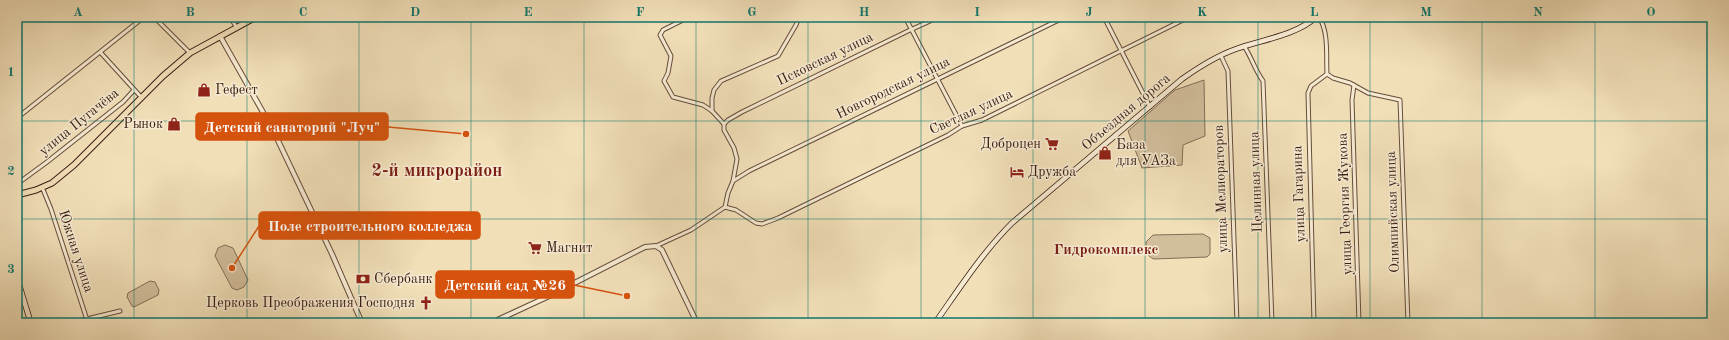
<svg xmlns="http://www.w3.org/2000/svg" width="1729" height="340" font-family="'Old Standard TT',serif">
<rect width="100%" height="100%" fill="#f1dfb8"/>
<filter id="stains"><feTurbulence type="fractalNoise" baseFrequency=".005" numOctaves="4"/><feColorMatrix values="0 0 0 0 .2 0 0 0 0 .09 0 0 0 0 .02 0 0 0 .5 -.17"/></filter>
<radialGradient id="worn" r=".72"><stop offset=".6" stop-color="#630" stop-opacity="0"/><stop offset="1" stop-color="#630" stop-opacity=".3"/></radialGradient>
<!-- green -->
<g fill="#d2be9c" stroke="#856d57">
<polygon points="1204,80 1205,136 1183,145 1182,165 1142,168 1128,131 1175,90"/>
<path d="M1203,234L1210,238V254L1207,257L1154,259C1146,256 1146,250 1146,242L1153,235Z"/>
<polygon points="225,245 233,248 248,280 244,287 237,290 232,288 215,256 218,248"/>
<polygon points="150,281 155,282 159,290 158,295 134,307 132,306 127,297 128,293"/>
</g>
<g fill="none" stroke-linecap="round" stroke-linejoin="round">
<!-- minor casing -->
<g stroke="#664d3c" stroke-width="5">
<g id="minor">
<polyline points="154,17 190,53"/>
<polyline points="230,17 237,28"/>
<polyline points="905,17 962,126"/>
<polyline points="1104,17 1150,107"/>
<path d="M1319,17C1329,32 1326,56 1327,74L1333,78L1350,83L1368,93L1400,100L1408,323"/>
<polyline points="17,46 20,43"/>
<path d="M1244,46C1252,58 1255,70 1263,81L1272,323"/>
<polyline points="101,53 142,98"/>
<polyline points="1221,56 1228,71 1237,323"/>
<polyline points="1354,85 1352,100 1359,323"/>
<polyline points="712,111 712,98 714,90 721,81 778,56 796,25 799,17"/>
<polyline points="17,118 144,17"/>
<polyline points="724,124 728,120 742,112 908,31 939,17"/>
<polyline points="733,181 749,171 1065,17"/>
<polyline points="17,184 47,162 123,102 134,90"/>
<polyline points="42,187 51,209 88,323"/>
<polyline points="725,207 736,210 756,223 762,224 778,218 948,135 962,126 982,120 1189,17"/>
<polyline points="656,246 691,230 725,207 728,193 733,181 737,159 734,148 724,130 724,124 712,111 703,105 673,97 664,81 668,73 671,56 660,35 663,30 689,17"/>
<polyline points="70,323 120,311"/>
<polyline points="1314,323 1308,93 1311,86 1327,74"/>
</g>
</g>
<!-- tertiary casing -->
<g stroke="#664d3c" stroke-width="6">
<g id="tertiary">
<polyline points="220,36 273,130 332,254 362,323"/>
<polyline points="491,323 547,297 645,247 656,246 662,250 697,323"/>
</g>
</g>
<!-- secondary casing -->
<g stroke="#381c12" stroke-width="6">
<g id="secondary">
<polyline points="17,278 29,317 28,323"/>
<path d="M935,323C959,289 982,253 1012,223L1182,79C1199,67 1216,56 1236,49C1261,40 1297,35 1316,17"/>
</g>
</g>
<!-- primary casing -->
<g stroke="#381c12" stroke-width="7">
<polyline id="primary" points="17,195 36,190 52,183 74,165 163,76 190,53 256,17"/>
</g>
<!-- minor -->
<use href="#minor" stroke="#f6ead1" stroke-width="3"/>
<!-- tertiary -->
<use href="#tertiary" stroke="#f6ead1" stroke-width="4"/>
<!-- secondary -->
<use href="#secondary" stroke="#f6ead1" stroke-width="4.5"/>
<!-- primary -->
<use href="#primary" stroke="#f1dfb8" stroke-width="5"/>
<!-- rail -->
<polyline stroke="#381c12" stroke-width="1" stroke-dasharray="7 7" stroke-linecap="butt" points="17,23 23,17"/>
</g>
<!-- grid -->
<path fill="none" stroke="#0f766e" stroke-width="1" stroke-opacity="0.55" d="M134,17V323M247,17V323M359,17V323M471,17V323M584,17V323M696,17V323M808,17V323M921,17V323M1033,17V323M1145,17V323M1258,17V323M1370,17V323M1482,17V323M1595,17V323M17,121H1712M17,219H1712"/>
<!-- icons -->
<defs>
<g id="shop-bare" transform="scale(1.08)"><path d="M-5-2.5h2.3a2.7 3.5 0 0 1 5.4 0H5L5.5 6h-11ZM-1.5-2.5h3a1.5 2.3 0 0 0-3 0Z" fill="#8f2418" stroke="#f6ead1" stroke-width="2.5" paint-order="stroke"/></g>
<g id="supermarket-bare" transform="scale(1.08)"><path d="M-6-5.5h2.5l.6 2H6L4.5 2H-2.5L-4.4-4H-6ZM-1.5 3.2a1.3 1.3 0 1 0 .1 0ZM3 3.2a1.3 1.3 0 1 0 .1 0Z" fill="#8f2418" stroke="#f6ead1" stroke-width="2.5" paint-order="stroke"/></g>
<g id="hotel-bare" transform="scale(1.08)"><path d="M-6-4.5h1.5V1H6V5H4.5V3h-9V5H-6ZM-4 0a1.8 1.8 0 1 1 3.6 0ZM.5 0V-2.5h3Q6-2.5 6 0Z" fill="#8f2418" stroke="#f6ead1" stroke-width="2.5" paint-order="stroke"/></g>
<g id="bank-bare" transform="scale(1.08)"><path d="M-6-4H6V4H-6ZM0-2.3a2.3 2.3 0 1 0 0 4.6a2.3 2.3 0 1 0 0-4.6Z" fill="#8f2418" stroke="#f6ead1" stroke-width="2.5" paint-order="stroke"/></g>
<g id="church-bare" transform="scale(1.08)"><path d="M-1.2-6h2.4v3.5h3.3v2.4h-3.3V6h-2.4V-.1h-3.3v-2.4h3.3Z" fill="#8f2418" stroke="#f6ead1" stroke-width="2.5" paint-order="stroke"/></g>
</defs>
<g fill-rule="evenodd">
<use href="#shop-bare" x="204" y="90"/>
<use href="#shop-bare" x="174" y="124"/>
<use href="#supermarket-bare" x="1052" y="144"/>
<use href="#shop-bare" x="1105" y="153"/>
<use href="#hotel-bare" x="1017" y="172"/>
<use href="#supermarket-bare" x="535" y="248"/>
<use href="#bank-bare" x="363" y="279"/>
<use href="#church-bare" x="426" y="303"/>
</g>
<g text-anchor="middle" dominant-baseline="central" stroke-width="3" stroke-linejoin="round" paint-order="stroke">
<!-- street labels -->
<g font-size="14" fill="#381c12" stroke="#f6ead1">
<text transform="translate(825 59) rotate(-26)">Псковская улица</text>
<text transform="translate(893 88) rotate(-26)">Новгородская улица</text>
<text transform="translate(971 112) rotate(-25)">Светлая улица</text>
<text transform="translate(1126 112) rotate(-40)">Объездная дорога</text>
<text transform="translate(79 122) rotate(-39)">улица Пугачёва</text>
<text transform="translate(1256 182) rotate(-92)">Целинная улица</text>
<text transform="translate(1221 189) rotate(-92)">улица Мелиораторов</text>
<text transform="translate(1299 194) rotate(-92)">улица Гагарина</text>
<text transform="translate(1345 204) rotate(-92)">улица Георгия Жукова</text>
<text transform="translate(1393 212) rotate(-92)">Олимпийская улица</text>
<text transform="translate(76 251) rotate(72)">Южная улица</text>
</g>
<!-- poi labels -->
<g font-size="14" fill="#381c12" stroke="#f6ead1" text-anchor="start">
<text x="215" y="90">Гефест</text>
<text x="163" y="124" text-anchor="end">Рынок</text>
<text x="1041" y="144" text-anchor="end">Доброцен</text>
<text x="1116" y="145">База<tspan x="1116" dy="16">для УАЗа</tspan></text>
<text x="1028" y="172">Дружба</text>
<text x="546" y="248">Магнит</text>
<text x="374" y="279">Сбербанк</text>
<text x="415" y="303" text-anchor="end">Церковь Преображения Господня</text>
</g>
<!-- neighbourhood labels -->
<g font-size="15" font-weight="bold" fill="#7a1f14" stroke="#f6ead1">
<text x="1106" y="250">Гидрокомплекс</text>
</g>
<!-- district labels -->
<g font-size="18" font-weight="bold" fill="#7a1f14" stroke="#f6ead1">
<text x="437" y="171">2-й микрорайон</text>
</g>
</g>
<!-- callouts -->
<path fill="none" stroke="#d6530d" stroke-width="1.5" d="M466 134L388 127M232 268L259 226M627 296L574 285"/>
<g fill="#d6530d" stroke="#f6ead1" stroke-width="1.5">
<circle cx="466" cy="134" r="4"/>
<circle cx="232" cy="268" r="4"/>
<circle cx="627" cy="296" r="4"/>
</g>
<g fill="#d6530d" stroke="#d6530d" stroke-width="1.5">
<rect x="196" y="113" width="192" height="27" rx="4"/>
<rect x="259" y="212" width="221" height="27" rx="4"/>
<rect x="436" y="271" width="138" height="27" rx="4"/>
</g>
<g font-size="15" text-anchor="middle" font-weight="bold" fill="#fff">
<text x="292" y="132">Детский санаторий "Луч"</text>
<text x="370" y="231">Поле строительного колледжа</text>
<text x="505" y="290">Детский сад №26</text>
</g>
<!-- margin -->
<rect width="1729" height="340" fill="none" stroke="#f1dfb8" stroke-width="44"/>
<rect x="22" y="22" width="1685" height="296" fill="none" stroke="#0f766e" stroke-width="1.5"/>
<g font-size="13" text-anchor="middle" font-weight="bold" fill="#0f766e">
<text x="78" y="16">A</text>
<text x="190" y="16">B</text>
<text x="303" y="16">C</text>
<text x="415" y="16">D</text>
<text x="528" y="16">E</text>
<text x="640" y="16">F</text>
<text x="752" y="16">G</text>
<text x="864" y="16">H</text>
<text x="977" y="16">I</text>
<text x="1089" y="16">J</text>
<text x="1202" y="16">K</text>
<text x="1314" y="16">L</text>
<text x="1426" y="16">M</text>
<text x="1538" y="16">N</text>
<text x="1651" y="16">O</text>
<text x="11" y="76">1</text>
<text x="11" y="175">2</text>
<text x="11" y="273">3</text>
</g>
<rect width="100%" height="100%" filter="url(#stains)"/>
<rect width="100%" height="100%" fill="url(#worn)"/>
</svg>
